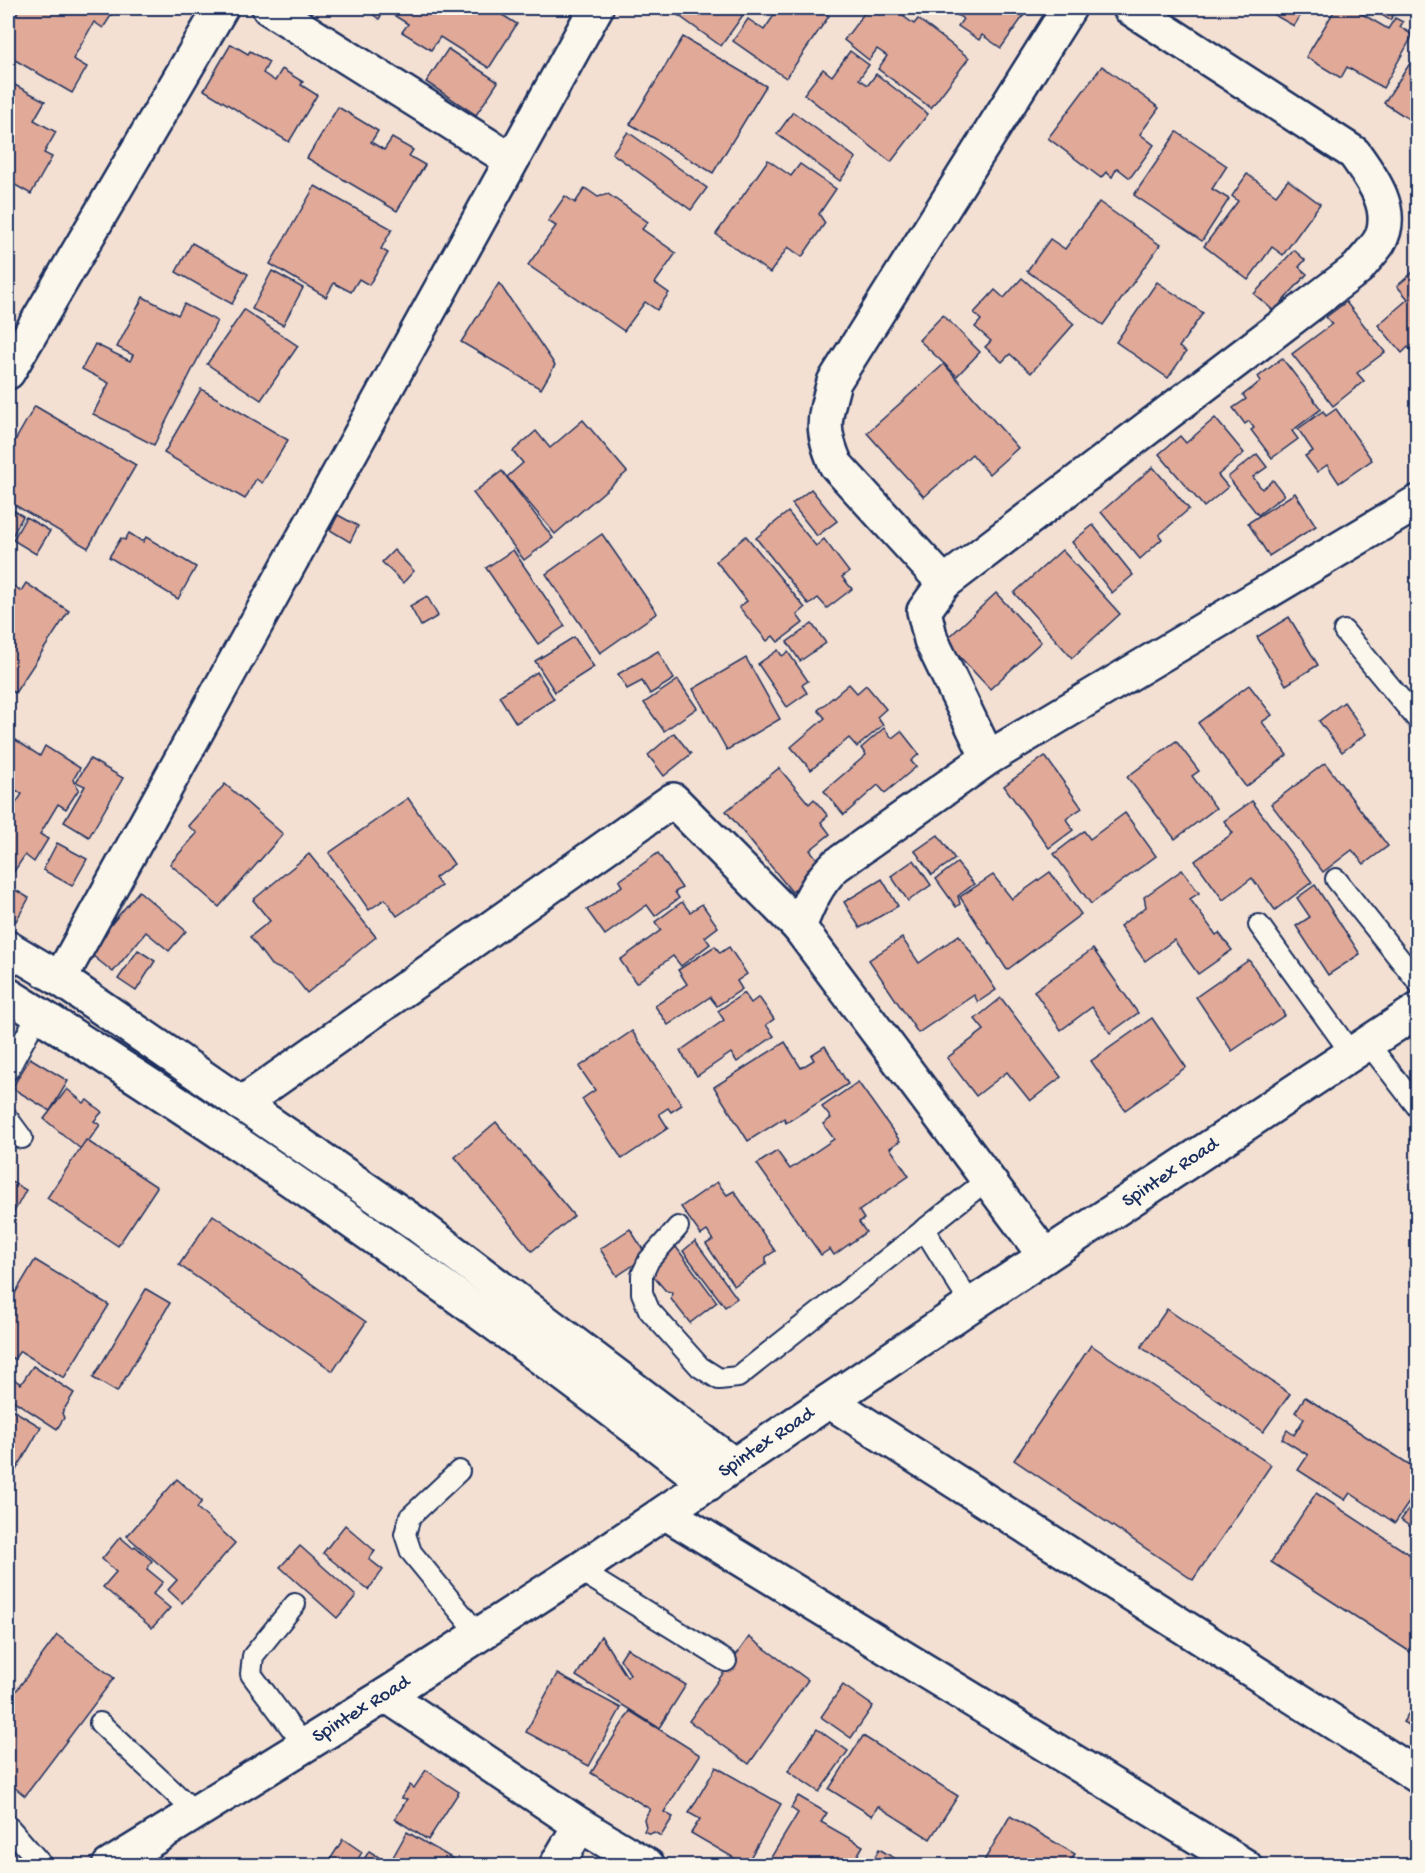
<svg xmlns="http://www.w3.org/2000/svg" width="1425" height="1873" font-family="'Gochi Hand',sans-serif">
<rect width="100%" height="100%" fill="#f3e0d3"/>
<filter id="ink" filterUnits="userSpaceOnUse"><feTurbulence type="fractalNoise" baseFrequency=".0167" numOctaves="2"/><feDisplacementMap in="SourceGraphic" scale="12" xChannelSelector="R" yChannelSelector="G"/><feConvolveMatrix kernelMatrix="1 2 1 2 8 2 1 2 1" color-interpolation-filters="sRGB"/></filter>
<g filter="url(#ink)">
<!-- building -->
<g fill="#e0a998" stroke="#1b2f5e" stroke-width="1.5">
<polygon points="20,8 116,8 103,28 94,22 73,59 87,67 72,93 8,56 8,29"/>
<polygon points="364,8 386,8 379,19"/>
<polygon points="389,8 491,8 517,24 489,68 440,37 431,50 402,32 408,24 387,11"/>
<polygon points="668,8 748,8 721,46"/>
<polygon points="779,8 827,8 823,12 829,16 786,78 733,41 748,19 764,30"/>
<polygon points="868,8 899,8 906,12 903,16 914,24 918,19 969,58 931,108 878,69 887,56 877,49 869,60 844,40"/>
<polygon points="961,8 1029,8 1001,48 982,35 979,40 958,26 963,19 956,14"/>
<polygon points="1262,8 1305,8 1294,26"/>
<polygon points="1336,8 1352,8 1388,29 1395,18 1403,22 1400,27 1413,35 1383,88 1347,67 1341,78 1306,57"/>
<polygon points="1370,8 1398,8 1390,20"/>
<polygon points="683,37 766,86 713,173 630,124"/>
<polygon points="231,44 248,54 250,51 269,62 263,73 275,81 282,69 303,82 301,85 317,95 289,142 204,90"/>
<polygon points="448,49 498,82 476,115 426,82"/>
<polygon points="850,51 869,65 859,79 868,85 876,74 928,114 891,162 804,94 823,69 832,76"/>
<polygon points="1418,51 1418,125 1384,103"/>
<polygon points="1102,66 1159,108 1140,134 1154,145 1130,178 1117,168 1112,177 1106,172 1101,178 1048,138"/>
<polygon points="11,83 45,101 34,120 56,132 44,153 52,157 31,194 8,181 8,89"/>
<polygon points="338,107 378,131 371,142 384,150 392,138 413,150 409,156 425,165 397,211 307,158"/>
<polygon points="793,112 856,158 840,181 777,134"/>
<polygon points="628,132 707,188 691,210 612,153"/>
<polygon points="1177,132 1227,166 1212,189 1229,199 1202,241 1134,195"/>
<polygon points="768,160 791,176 800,164 836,189 819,214 825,223 802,257 788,247 770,273 716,234"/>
<polygon points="1247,174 1276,195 1288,180 1320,204 1283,255 1272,247 1248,280 1204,246 1238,201 1232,196"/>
<polygon points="315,186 392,229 381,249 388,253 369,285 359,279 351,292 334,283 326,297 270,264"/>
<polygon points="585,188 598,197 608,194 648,222 642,229 676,253 655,283 669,293 657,310 645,302 624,331 528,265 556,226 548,221 565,196 575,203"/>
<polygon points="1099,202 1160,245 1103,325 1027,271 1050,239 1065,249"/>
<polygon points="192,243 248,274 232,304 176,272"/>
<polygon points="1294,250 1305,260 1299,267 1307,274 1274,311 1254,294"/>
<polygon points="1418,268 1418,358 1408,347 1402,353 1378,325 1408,299 1397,286"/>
<polygon points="272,271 303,288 283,325 252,309"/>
<polygon points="1022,278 1074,324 1031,373 1010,354 1002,362 985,347 991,341 975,327 981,320 974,313 995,290 1004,298"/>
<polygon points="1157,282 1203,313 1179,347 1186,352 1168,378 1116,342"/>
<polygon points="499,283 555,365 541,389 461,342"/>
<polygon points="143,297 178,315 184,304 217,321 154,445 93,414 109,383 82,369 95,344 130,361 133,355 117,347"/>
<polygon points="1346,302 1385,352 1357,373 1364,381 1333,406 1292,354 1332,324 1326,317"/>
<polygon points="244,310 298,346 261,400 207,364"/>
<polygon points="943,315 980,352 957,376 919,340"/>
<polygon points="1282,358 1321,409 1292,431 1298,439 1272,458 1251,430 1254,428 1249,421 1245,424 1233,408 1246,399 1243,395 1261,381 1258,377"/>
<polygon points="944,364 1018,448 989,474 972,454 924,497 867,433"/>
<polygon points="201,389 288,440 262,483 256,479 245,499 164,453"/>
<polygon points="35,406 136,465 88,548 8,501 8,453"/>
<polygon points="1336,409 1372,460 1339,483 1327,465 1317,472 1305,456 1313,451 1298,429 1323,411 1326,416"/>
<polygon points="1215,418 1244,453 1218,475 1228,487 1204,507 1159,454 1180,436 1186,443"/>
<polygon points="583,420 627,472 555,534 507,477 523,463 513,451 536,431 550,448"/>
<polygon points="1257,454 1267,467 1253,477 1262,489 1273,480 1284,495 1258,515 1228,477"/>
<polygon points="1153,467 1189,509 1159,535 1162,539 1140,559 1101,512"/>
<polygon points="502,471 553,538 524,560 473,493"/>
<polygon points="811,489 837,521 817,536 792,504"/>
<polygon points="1295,493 1316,526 1269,556 1248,523"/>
<polygon points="8,507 23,516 11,538 8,536"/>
<polygon points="788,512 816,546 824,539 849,572 842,577 852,589 827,608 818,598 809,605 756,538"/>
<polygon points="338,515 358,526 350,542 330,530"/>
<polygon points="26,517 50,531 36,554 13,540"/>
<polygon points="1093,525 1133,575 1112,593 1072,542"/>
<polygon points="129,533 143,542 146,537 196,567 178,599 109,557 121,538 125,540"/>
<polygon points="602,534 657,613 600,653 546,574"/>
<polygon points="746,536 805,608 797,615 803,623 778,642 773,636 767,641 739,607 747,601 716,561"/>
<polygon points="394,550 414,571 403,583 382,562"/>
<polygon points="513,550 565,626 538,644 486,568"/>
<polygon points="1062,550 1120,614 1072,658 1014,593"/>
<polygon points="8,582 21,591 26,583 69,611 15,693 8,688"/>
<polygon points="996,593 1041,642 990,689 945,641"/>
<polygon points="427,596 438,616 421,626 410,606"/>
<polygon points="1289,617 1318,665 1286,685 1257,637"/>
<polygon points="812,624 826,643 800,661 787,642"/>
<polygon points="574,637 594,667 555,692 535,661"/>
<polygon points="778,650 782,656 788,652 808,681 802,685 807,693 787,707 758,664"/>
<polygon points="658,651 674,679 650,694 642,681 627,689 618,674"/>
<polygon points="746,658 780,719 727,750 693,689"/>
<polygon points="537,672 554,699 516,723 499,696"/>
<polygon points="678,680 697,708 664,731 644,703"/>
<polygon points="849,684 857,693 866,685 886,709 877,717 883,725 857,747 849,738 811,770 791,747 825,718 818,710"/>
<polygon points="1249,685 1272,715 1262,722 1287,755 1246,787 1198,723"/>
<polygon points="1344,702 1366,734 1342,752 1319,721"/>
<polygon points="884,728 892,738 901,731 919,754 911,761 916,767 885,793 878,785 844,815 824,791 866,755 861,748"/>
<polygon points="674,733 691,754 664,776 648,755"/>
<polygon points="8,735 40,756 45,746 80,768 73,780 79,789 66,809 58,804 40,834 48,839 34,862 25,855 13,873 8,870 8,809 11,811 22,794 8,785"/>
<polygon points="1176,741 1199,771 1192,776 1216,808 1175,839 1127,777"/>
<polygon points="1045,756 1082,808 1066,819 1073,830 1049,848 1004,786"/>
<polygon points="90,759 123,778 89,837 64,822 85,786 76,782"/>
<polygon points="1325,763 1388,846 1364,864 1352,850 1323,872 1271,804"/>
<polygon points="779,768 809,804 814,799 828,816 821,822 830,834 810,850 823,866 792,892 726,811"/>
<polygon points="225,784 283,834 219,907 170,864 197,833 188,826"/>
<polygon points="408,798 454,864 435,878 441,886 397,916 385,899 369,910 329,853"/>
<polygon points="1252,801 1312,882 1275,910 1252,878 1223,900 1195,861 1233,833 1224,821"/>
<polygon points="1125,813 1156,856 1091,904 1054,854 1084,831 1090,839"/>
<polygon points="938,835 955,859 932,875 915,851"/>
<polygon points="57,843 87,859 72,886 43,870"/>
<polygon points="658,853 682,888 675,892 679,898 655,916 647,905 605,935 587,910 622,886 619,881"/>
<polygon points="309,854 376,937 307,993 292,974 271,965 250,937 270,921 253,900"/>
<polygon points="914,860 931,885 908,901 891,876"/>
<polygon points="957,863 974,884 958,896 960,904 956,907 936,879"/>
<polygon points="1182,870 1199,893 1190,899 1216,935 1219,933 1232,950 1198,974 1174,940 1145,961 1120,926 1146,907 1144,897"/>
<polygon points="1050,872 1081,914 1007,970 960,897 993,875 1012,899"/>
<polygon points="882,879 898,906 860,928 844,902"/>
<polygon points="1315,885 1360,954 1328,975 1296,926 1310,917 1297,898"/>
<polygon points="12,888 29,898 16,921 8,916 8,895"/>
<polygon points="139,891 186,931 169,951 146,932 113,972 88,952"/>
<polygon points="682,902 690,912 702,904 718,927 705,937 710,944 681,966 673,956 636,983 620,960 661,930 655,922"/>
<polygon points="959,935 996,990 978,1002 974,995 918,1033 869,960 902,938 919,963"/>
<polygon points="715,946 720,953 729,947 747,974 737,981 742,989 717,1006 710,997 668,1025 655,1006 687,984 678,970"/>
<polygon points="1093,949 1138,1013 1110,1033 1092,1007 1061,1030 1034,991"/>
<polygon points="138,950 155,961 136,991 118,979"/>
<polygon points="1249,960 1285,1015 1232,1051 1196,997"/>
<polygon points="744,993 751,1003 759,997 774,1019 766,1025 774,1036 737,1062 731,1053 697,1076 680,1051 724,1020 718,1011"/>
<polygon points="1001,998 1061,1077 1030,1101 1007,1072 976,1096 947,1058 984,1030 975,1019"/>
<polygon points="1152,1018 1186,1067 1125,1110 1091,1061"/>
<polygon points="632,1031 682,1105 671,1112 668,1108 659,1114 668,1128 622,1159 582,1099 595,1090 579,1067"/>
<polygon points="785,1042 801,1068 814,1060 811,1055 825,1046 848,1084 786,1123 784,1118 748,1141 714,1087"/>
<polygon points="30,1058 68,1081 50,1111 12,1088"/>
<polygon points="858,1082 900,1141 890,1148 909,1176 859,1211 864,1219 859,1222 866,1232 834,1255 830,1249 821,1255 757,1164 777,1151 790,1169 834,1139 823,1124 831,1118 822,1107"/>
<polygon points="67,1089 84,1103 87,1100 102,1112 94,1121 100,1125 82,1150 44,1119"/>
<polygon points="496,1122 574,1216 532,1251 455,1157"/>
<polygon points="86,1140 157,1187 118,1246 47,1198"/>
<polygon points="8,1180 26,1190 8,1223"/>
<polygon points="717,1182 727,1195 734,1191 775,1251 766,1257 766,1264 734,1286 706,1244 713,1240 707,1231 701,1235 681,1207"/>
<polygon points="213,1215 366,1322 333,1371 179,1265"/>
<polygon points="630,1229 647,1256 617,1276 600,1249"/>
<polygon points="695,1241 737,1298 725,1307 683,1251"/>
<polygon points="676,1247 717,1302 690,1323 671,1299 672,1292 666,1291 647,1269"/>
<polygon points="35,1260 109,1305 64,1378 20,1351 14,1359 8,1355 8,1305"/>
<polygon points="146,1289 170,1303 117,1392 93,1378"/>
<polygon points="1167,1309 1290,1394 1263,1432 1141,1347"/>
<polygon points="1091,1345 1271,1465 1193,1580 1014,1460"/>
<polygon points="33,1366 74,1393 62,1413 64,1418 57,1429 8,1397 8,1375 21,1384"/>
<polygon points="1305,1397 1418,1470 1418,1489 1395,1523 1350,1493 1345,1500 1298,1470 1308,1455 1282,1439 1287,1430 1294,1435 1304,1419 1295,1412"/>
<polygon points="8,1407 41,1427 8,1484"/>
<polygon points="177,1479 202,1501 197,1508 235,1543 182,1603 168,1590 177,1580 127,1536"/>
<polygon points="1316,1493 1418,1560 1418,1657 1271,1562"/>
<polygon points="1418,1496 1418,1532 1401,1520"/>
<polygon points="345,1525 375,1551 369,1559 383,1570 368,1590 323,1553"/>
<polygon points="120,1537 133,1548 135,1546 152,1561 147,1569 163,1582 153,1594 170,1608 152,1628 103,1587 116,1572 102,1559"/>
<polygon points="300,1546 356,1596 337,1618 280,1567"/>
<polygon points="57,1635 114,1678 25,1796 8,1782 8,1702"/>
<polygon points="601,1636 627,1677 630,1674 620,1659 627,1648 686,1685 659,1728 576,1676"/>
<polygon points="749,1637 808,1680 749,1764 689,1721"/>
<polygon points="557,1674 621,1708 589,1766 526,1732"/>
<polygon points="843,1685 873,1706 851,1738 821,1717"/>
<polygon points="1418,1699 1418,1731 1403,1722"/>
<polygon points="630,1711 700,1755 664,1812 673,1817 661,1836 654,1832 650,1834 644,1831 646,1827 644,1819 650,1809 591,1773"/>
<polygon points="817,1729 848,1751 819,1792 788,1771"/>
<polygon points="863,1736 958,1796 930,1839 878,1806 872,1816 829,1789"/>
<polygon points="716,1767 781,1804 746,1865 691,1833 700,1819 689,1813"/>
<polygon points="426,1770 459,1792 428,1840 395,1819 407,1799 401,1798 410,1785 414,1788"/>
<polygon points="798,1796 827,1813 821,1822 863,1846 851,1866 770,1866 767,1864 798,1813 791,1808"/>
<polygon points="1010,1816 1075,1854 1068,1866 981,1866"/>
<polygon points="407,1832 462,1864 461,1866 388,1866"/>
<polygon points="343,1839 362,1852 354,1866 326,1866"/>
<polygon points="879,1849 896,1859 892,1866 870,1866"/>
<polygon points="369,1851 385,1861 382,1866 360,1866"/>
</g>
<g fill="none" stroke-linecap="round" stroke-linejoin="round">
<!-- service casing -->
<g stroke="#1b2f5e" stroke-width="24">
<g id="service">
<polyline points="1344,631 1418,720"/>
<polyline points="1336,879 1418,982"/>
<polyline points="1259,925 1351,1053"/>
<polyline points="1367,1042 1418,1108"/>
<polyline points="8,1070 38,1014"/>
<polyline points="8,1119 22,1138"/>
<polyline points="678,1227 649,1260 642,1275 642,1293 649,1310 700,1367 719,1379 738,1377 988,1179"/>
<polyline points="924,1229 971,1305"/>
<polyline points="459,1471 410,1517 405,1534 411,1552 479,1635"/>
<polyline points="579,1570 726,1661"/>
<polyline points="295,1604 253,1656 251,1674 304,1745"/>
<polyline points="100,1723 195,1812"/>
<polyline points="8,1826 43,1866"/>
</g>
</g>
<!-- minor casing -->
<g stroke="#1b2f5e" stroke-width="38">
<g id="minor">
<polyline points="269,8 511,160"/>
<polyline points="8,372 221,8"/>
<path d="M944,583L836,465C820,428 824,419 834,382L1069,8"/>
<path d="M988,758L931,640L924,611L944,583L1358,268C1365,259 1373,251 1379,242C1397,211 1372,178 1354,153L1130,8"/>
<polyline points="8,948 60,979 415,1223 734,1465"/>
<polyline points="60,979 596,8"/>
<path d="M8,995C249,1145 483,1309 708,1484"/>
<polyline points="241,1104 673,800 799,927"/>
<path d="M1045,1256L799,927C808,904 817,883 835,866L988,758L1418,502"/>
<polyline points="829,1401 1418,1776"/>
<polyline points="666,1513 1245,1866"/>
<polyline points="386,1695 580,1825 648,1866"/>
<polyline points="556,1866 580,1825"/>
</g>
</g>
<!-- secondary casing -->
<g stroke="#1b2f5e" stroke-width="38">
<g id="secondary">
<path id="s1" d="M109,1866L386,1695L579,1570L971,1305L1418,1010"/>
</g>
</g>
<!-- service -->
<use href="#service" stroke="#fbf7ec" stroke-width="20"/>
<!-- minor -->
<use href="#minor" stroke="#fbf7ec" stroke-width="33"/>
<!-- secondary -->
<use href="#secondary" stroke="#fbf7ec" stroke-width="33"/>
</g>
</g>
<g text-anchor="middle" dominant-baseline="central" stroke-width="4.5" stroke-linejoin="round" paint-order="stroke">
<!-- street labels -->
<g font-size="20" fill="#1b2f5e" stroke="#fbf7ec">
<text stroke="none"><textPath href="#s1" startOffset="1268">Spintex Road</textPath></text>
<text stroke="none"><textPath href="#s1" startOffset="782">Spintex Road</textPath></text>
<text stroke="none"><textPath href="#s1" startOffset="297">Spintex Road</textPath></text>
</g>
</g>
<!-- margin -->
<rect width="1425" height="1873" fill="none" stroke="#fbf7ec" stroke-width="30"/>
<rect x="15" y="15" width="1395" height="1843" fill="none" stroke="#1b2f5e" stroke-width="2" filter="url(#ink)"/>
</svg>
